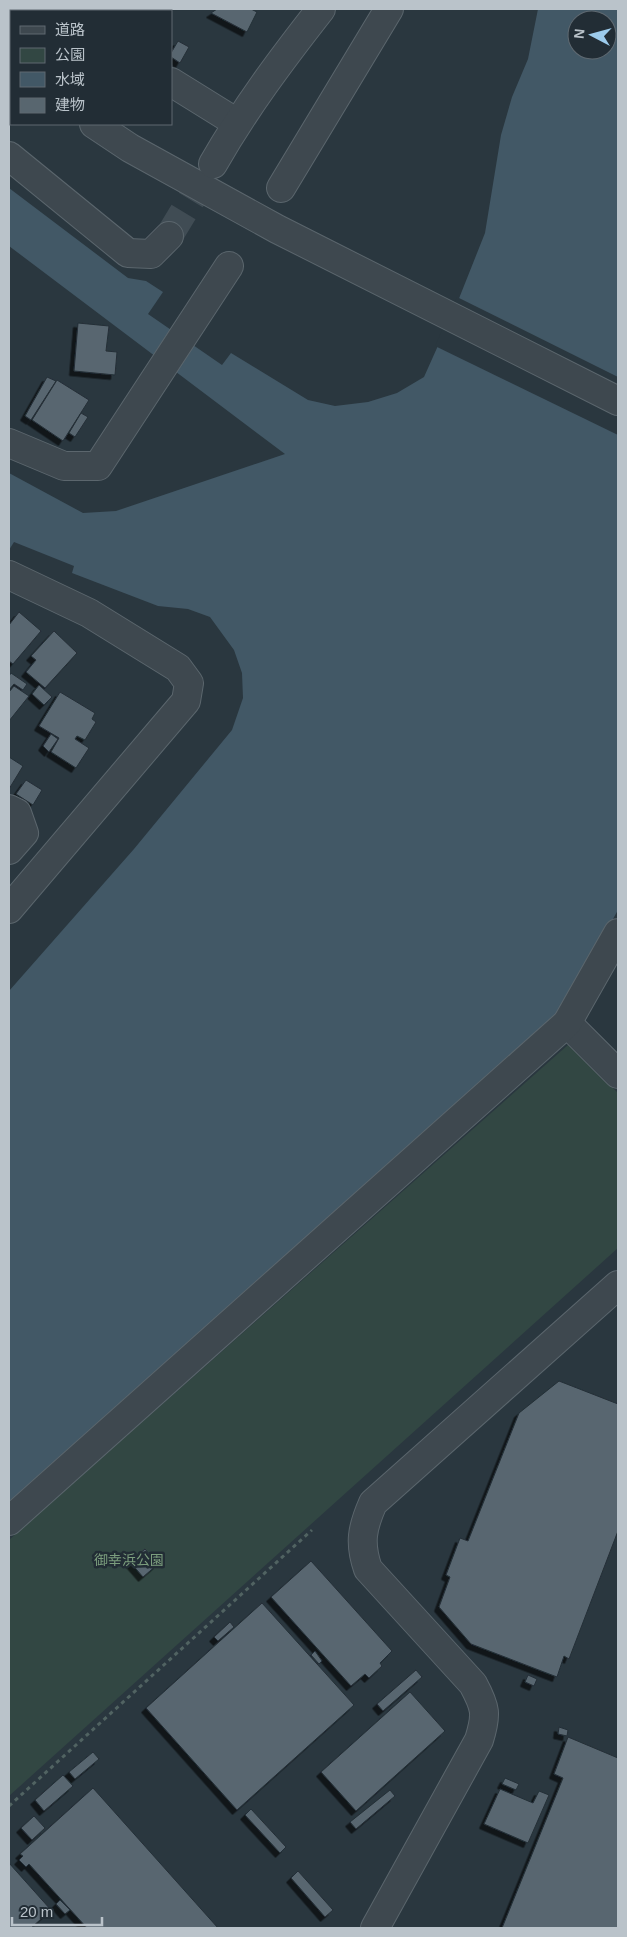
<svg xmlns="http://www.w3.org/2000/svg" width="627" height="1937" font-family="Helvetica,'Noto Sans JP',sans-serif">
<defs>
<filter id="shadow"><feDropShadow dx="-4.5" dy="4.5" stdDeviation="0" flood-color="#0009"/></filter>
</defs>
<rect width="100%" height="100%" fill="#2a373f"/>
<!-- green -->
<polygon fill="#324743" points="569,1044 618,1093 618,1248 9,1796 9,1540"/>
<!-- water -->
<path fill="#425866" fill-rule="evenodd" d="M538,9H618V910L561,1012L9,1503V991L134,849L232,730L243,698L242,673L234,650L210,617L188,609L158,606L72,573L74,566L14,542L9,550V473L83,513L116,511L285,454L9,246V188L128,278L146,281L163,292L148,314L222,365L231,353L308,400L335,406L368,402L397,393L424,377L458,301L485,233L501,135L512,97L528,59ZM577,20H607V50H577Z"/>
<!-- pier -->
<polygon fill="#2a373f" points="457,297 618,377 618,435 435,346"/>
<!-- building -->
<g fill="#58666f" stroke="#242f37" filter="url(#shadow)">
<polygon points="137,9 169,9 166,11 139,11"/>
<polygon points="217,9 251,9 257,12 247,32 211,13"/>
<polygon points="178,41 189,47 180,63 171,57 171,53"/>
<polygon points="78,323 109,326 106,351 117,352 115,375 74,371"/>
<polygon points="47,377 56,381 31,420 25,416"/>
<polygon points="57,380 89,400 63,441 32,420"/>
<polygon points="81,413 88,417 75,437 69,433"/>
<polygon points="19,612 41,631 13,664 9,661 9,625"/>
<polygon points="54,631 77,653 45,688 26,672 36,660 31,656"/>
<polygon points="11,673 27,684 23,690 14,684 9,690 9,676"/>
<polygon points="39,685 52,697 44,705 32,694"/>
<polygon points="14,686 29,696 9,721 9,692"/>
<polygon points="60,692 95,713 92,719 96,722 85,740 77,736 75,739 89,748 76,768 51,752 59,738 39,726"/>
<polygon points="51,734 58,739 49,752 43,746"/>
<polygon points="9,757 23,766 9,789"/>
<polygon points="26,780 42,790 33,805 16,794"/>
<polygon points="559,1381 618,1404 618,1531 569,1659 564,1656 557,1677 471,1644 439,1607 450,1577 446,1575 460,1538 468,1541 519,1413"/>
<polygon points="145,1549 158,1564 143,1577 130,1562"/>
<polygon points="311,1561 392,1651 380,1663 382,1666 369,1678 365,1674 351,1686 271,1597"/>
<polygon points="262,1603 354,1705 237,1810 146,1708"/>
<polygon points="230,1622 234,1627 218,1641 214,1637"/>
<polygon points="315,1651 322,1661 319,1664 311,1655"/>
<polygon points="416,1670 422,1677 383,1711 377,1704"/>
<polygon points="528,1675 537,1679 534,1686 525,1682"/>
<polygon points="410,1692 445,1731 356,1811 321,1772"/>
<polygon points="559,1727 568,1730 567,1736 558,1734"/>
<polygon points="568,1737 618,1758 618,1928 502,1928 563,1778 554,1774"/>
<polygon points="93,1752 99,1759 75,1779 69,1772"/>
<polygon points="63,1775 73,1786 44,1811 35,1800"/>
<polygon points="505,1778 519,1784 516,1790 502,1784"/>
<polygon points="93,1788 218,1928 87,1928 29,1864 26,1867 19,1860 23,1856 20,1854"/>
<polygon points="500,1789 533,1803 539,1791 549,1795 528,1843 484,1824"/>
<polygon points="390,1790 395,1796 356,1829 350,1822"/>
<polygon points="251,1809 286,1847 280,1853 245,1815"/>
<polygon points="34,1816 45,1828 32,1840 21,1828"/>
<polygon points="9,1863 51,1910 31,1928 9,1928"/>
<polygon points="298,1871 333,1910 325,1917 291,1878"/>
<polygon points="60,1900 70,1910 65,1914 56,1904"/>
</g>
<g fill="none" stroke-linecap="round" stroke-linejoin="round">
<!-- minor-tunnel -->
<polyline stroke="#404c54" stroke-width="28" stroke-dasharray="28 14" stroke-linecap="butt" points="169,236 212,165"/>
<!-- minor casing -->
<g stroke="#5b666d" stroke-width="30">
<g id="minor">
<polyline points="52,9 56,11"/>
<polyline points="9,66 11,68"/>
<polyline points="171,82 237,123"/>
<polyline points="94,124 130,148 277,229 618,401"/>
<polyline points="9,156 128,253 151,254 169,236"/>
<path d="M213,164C245,108 281,60 321,9"/>
<polyline points="281,188 389,9"/>
<polyline points="9,443 64,466 98,466 229,266"/>
<polyline points="9,575 89,613 178,668 189,683 186,701 9,909"/>
<polyline points="9,809 17,813 24,833 9,850"/>
<polyline points="567,1023 618,1074"/>
<polyline points="9,1521 567,1023 618,933"/>
<path d="M375,1928L479,1740C487,1714 486,1708 473,1684L368,1569C359,1543 362,1528 373,1503L618,1285"/>
</g>
</g>
<!-- path -->
<polyline stroke="#516362" stroke-width="3" stroke-dasharray="4 4" stroke-linecap="butt" points="9,1806 312,1530"/>
<!-- minor -->
<use href="#minor" stroke="#3e484f" stroke-width="28"/>
</g>
<g text-anchor="middle" dominant-baseline="central" stroke-width="5" stroke-linejoin="round" paint-order="stroke">
<!-- park labels -->
<g font-size="14" fill="#7b9d7d" stroke="#222d35">
<text x="129" y="1560">御幸浜公園</text>
</g>
</g>
<!-- border -->
<rect width="627" height="1937" fill="none" stroke="#bac3ca" stroke-width="20"/>
<!-- legend -->
<rect x="10" y="10" width="162" height="115" fill="#222d35" stroke="#5f6971"/>
<rect x="20" y="26" width="25" height="8" fill="#3e484f" stroke="#5f6971"/>
<text x="55" y="35" font-size="15" fill="#bac3ca">道路</text>
<rect x="20" y="48" width="25" height="15" fill="#324743" stroke="#5f6971"/>
<text x="55" y="60" font-size="15" fill="#bac3ca">公園</text>
<rect x="20" y="72" width="25" height="15" fill="#425866" stroke="#5f6971"/>
<text x="55" y="85" font-size="15" fill="#bac3ca">水域</text>
<rect x="20" y="98" width="25" height="15" fill="#58666f" stroke="#5f6971"/>
<text x="55" y="110" font-size="15" fill="#bac3ca">建物</text>
<!-- north arrow -->
<g transform="translate(592 35) rotate(276)"><circle r="24" fill="#222d35" stroke="#5f6971"/>
<path d="M0-4L9 19L0 12L-9 19Z" fill="#9ccbec"/>
<text y="-8" font-size="14" font-weight="bold" text-anchor="middle" fill="#bac3ca">N</text>
</g>
<!-- scale -->
<path d="M12 1917v8h90v-8" fill="none" stroke="#bac3ca" stroke-width="2.5"/>
<text x="20" y="1917" font-size="15" fill="#bac3ca" stroke="#222d35" stroke-width="4" paint-order="stroke">20 m</text>
</svg>
